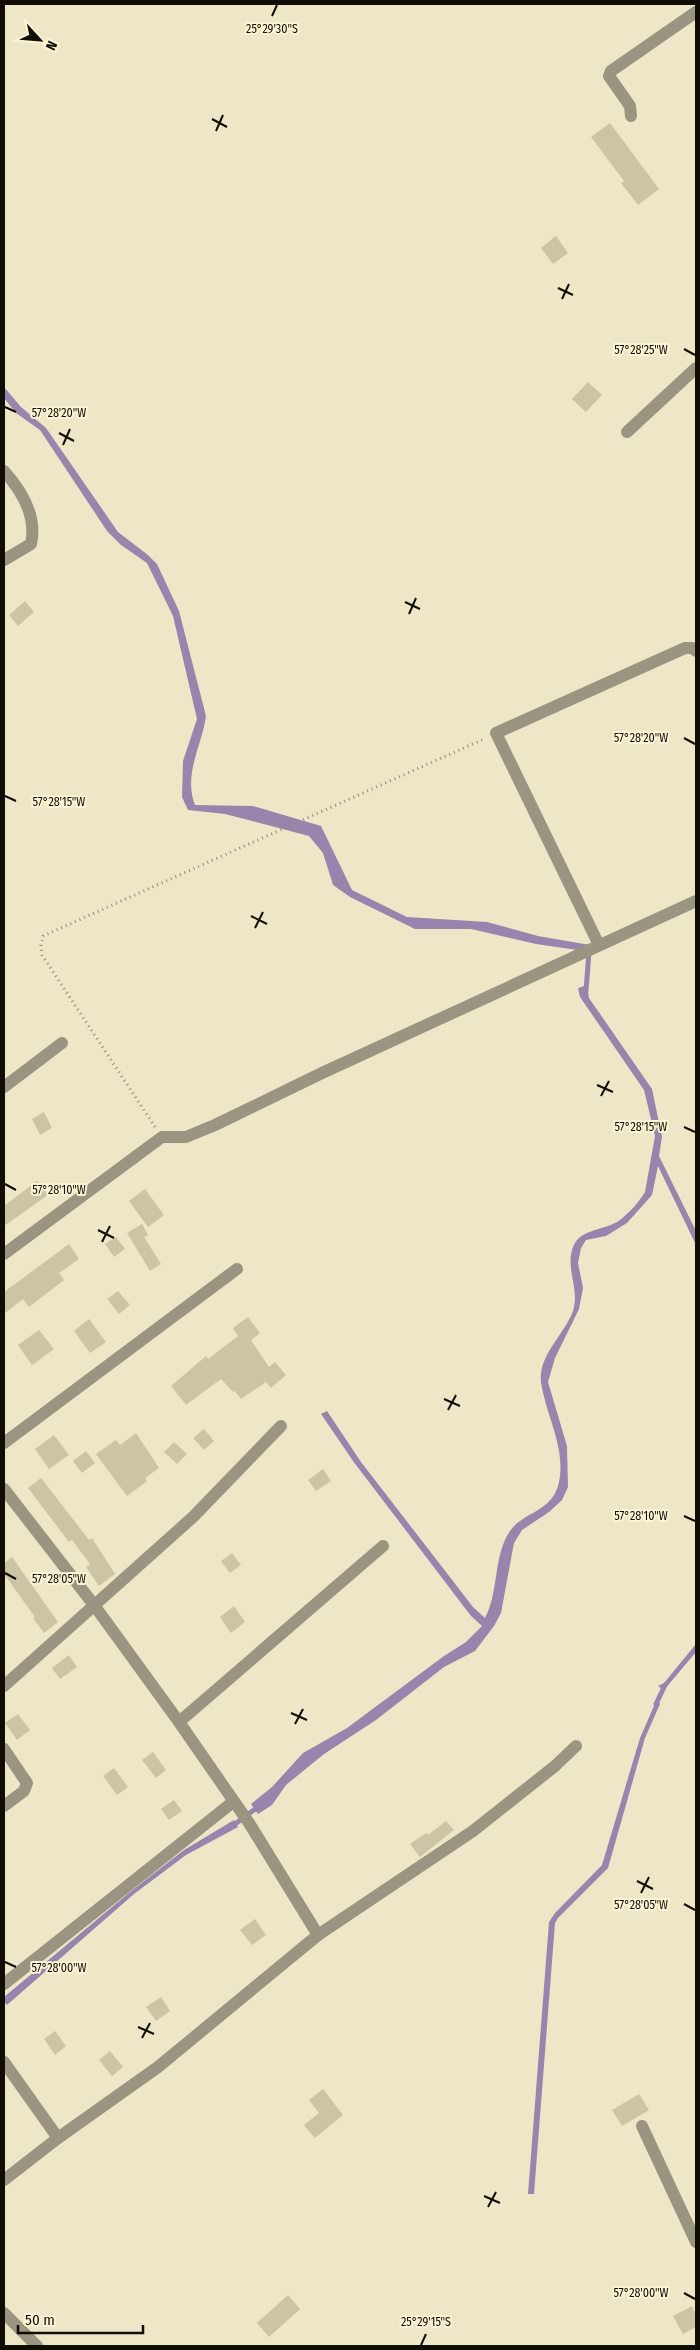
<svg xmlns="http://www.w3.org/2000/svg" width="700" height="2350" font-family="'Fira Sans Condensed',sans-serif">
<rect width="100%" height="100%" fill="#eee7c7"/>
<!-- water -->
<g fill="#9885ad">
<path d="M4,387L21,407L46,428L118,532L148,555L157,564L179,611L206,716C202,746 183,774 195,805L253,806L321,826L352,890L407,917L487,922L538,936L590,945L584,951L536,944L471,929H415L350,897L333,885L323,853L309,836L225,814L188,810L182,797L183,761L197,719L173,616L147,563L121,545L107,531L40,430L16,413L4,398Z"/>
<path d="M587,985L589,998L652,1089L662,1137L659,1156L696,1231V1245L658,1166L652,1195L627,1223L606,1236L586,1240L581,1248L578,1263L583,1288L579,1309L555,1358L548,1382L567,1446L568,1487L562,1500L549,1512L522,1530L514,1543L501,1613L494,1626L475,1651L444,1667L376,1720L324,1754L286,1785L272,1805L258,1814L251,1804L272,1787L303,1753L347,1728L444,1656L466,1642L482,1626L471,1616L353,1461L321,1414L327,1411L361,1462L473,1607L485,1618C499,1592 493,1556 510,1531C524,1511 553,1512 559,1482C566,1447 546,1416 541,1382C538,1355 565,1334 573,1311C580,1289 565,1269 573,1247C580,1228 605,1231 620,1220C629,1213 639,1202 645,1192L655,1136L644,1090L580,997L578,988Z"/>
<polygon points="696,1644 696,1652 664,1690 658,1686 664,1683"/>
<polygon points="657,1699 660,1704 645,1738 608,1868 558,1918 555,1923 534,2194 528,2194 549,1922 555,1913 602,1865 640,1738"/>
<polygon points="234,1820 238,1827 186,1855 134,1894 7,2005 4,2001 4,1997 130,1892 184,1850"/>
</g>
<g fill="none" stroke-linecap="round" stroke-linejoin="round">
<!-- stream -->
<g stroke="#9885ad" stroke-width="5">
<polyline points="586,991 589,952"/>
<polyline points="656,1704 665,1685"/>
<polyline points="231,1827 258,1807"/>
</g>
</g>
<!-- building -->
<g fill="#cbc4a5">
<polygon points="610,123 659,189 638,205 621,183 624,181 591,137"/>
<polygon points="556,236 568,253 553,264 541,248"/>
<polygon points="588,382 602,395 586,412 572,399"/>
<polygon points="25,601 34,612 18,626 9,615"/>
<polygon points="44,1112 52,1128 40,1135 32,1119"/>
<polygon points="37,1181 48,1195 4,1226 4,1206"/>
<polygon points="145,1189 164,1215 148,1227 129,1201"/>
<polygon points="142,1224 148,1235 144,1237 161,1264 150,1271 127,1233"/>
<polygon points="116,1237 125,1249 114,1257 105,1244"/>
<polygon points="69,1244 79,1259 59,1273 64,1280 29,1307 23,1299 4,1314 4,1292"/>
<polygon points="118,1291 130,1305 119,1314 107,1299"/>
<polygon points="248,1317 260,1333 251,1340 269,1367 275,1362 286,1375 271,1388 266,1382 241,1399 235,1391 233,1392 221,1379 186,1405 171,1386 206,1356 208,1359 238,1336 233,1328"/>
<polygon points="89,1319 106,1342 90,1353 74,1331"/>
<polygon points="39,1330 54,1349 32,1365 18,1345"/>
<polygon points="204,1429 214,1441 204,1450 193,1438"/>
<polygon points="136,1433 159,1468 145,1478 147,1481 127,1496 96,1454 116,1440 120,1445"/>
<polygon points="54,1435 69,1455 49,1469 35,1449"/>
<polygon points="174,1442 187,1454 177,1464 164,1452"/>
<polygon points="86,1451 95,1463 82,1473 73,1461"/>
<polygon points="323,1469 331,1481 316,1491 308,1480"/>
<polygon points="41,1478 89,1540 92,1538 115,1574 99,1586 86,1567 90,1564 72,1540 69,1542 28,1488"/>
<polygon points="232,1553 241,1565 230,1573 221,1561"/>
<polygon points="12,1557 58,1622 44,1633 33,1618 35,1617 4,1574 4,1563"/>
<polygon points="234,1606 245,1622 231,1633 220,1617"/>
<polygon points="69,1655 77,1667 60,1679 52,1668"/>
<polygon points="18,1714 30,1730 17,1740 5,1723"/>
<polygon points="153,1752 166,1770 156,1778 142,1760"/>
<polygon points="114,1768 128,1787 117,1795 103,1776"/>
<polygon points="174,1800 182,1811 169,1820 161,1809"/>
<polygon points="446,1821 454,1830 420,1857 410,1844 426,1833 428,1835"/>
<polygon points="255,1919 266,1935 252,1945 240,1930"/>
<polygon points="161,1997 170,2011 156,2021 146,2007"/>
<polygon points="55,2031 66,2046 55,2055 44,2039"/>
<polygon points="110,2051 123,2067 112,2076 99,2060"/>
<polygon points="323,2089 343,2115 315,2138 304,2125 319,2113 309,2100"/>
<polygon points="639,2094 649,2110 622,2126 612,2110"/>
<polygon points="288,2295 300,2309 269,2337 257,2323"/>
<polygon points="692,2306 696,2315 696,2327 683,2334 673,2316"/>
</g>
<g fill="none" stroke-linecap="round" stroke-linejoin="round">
<!-- path -->
<polyline stroke="#908b75" stroke-width="3" stroke-dasharray="1 4" stroke-linecap="butt" points="155,1127 42,955 41,945 43,936 484,739"/>
<!-- minor -->
<g stroke="#999581" stroke-width="12">
<polyline points="631,116 630,106 609,76 611,71 696,12"/>
<polyline points="627,432 696,368"/>
<path d="M4,471C22,491 37,517 31,544L4,560"/>
<polyline points="599,945 496,733 685,648 692,648 696,651"/>
<polyline points="4,1087 62,1043"/>
<polyline points="4,1254 162,1137 186,1137 215,1125 322,1073 696,901"/>
<polyline points="4,1443 237,1269"/>
<polyline points="4,1489 94,1605 179,1722 249,1823 318,1935"/>
<polyline points="4,1686 193,1517 281,1426"/>
<polyline points="179,1722 383,1546"/>
<polyline points="4,1749 27,1783 24,1791 4,1806"/>
<polyline points="4,1984 233,1802"/>
<polyline points="4,2062 58,2138"/>
<polyline points="642,2126 696,2242"/>
<polyline points="4,2180 58,2138 158,2067 318,1935 473,1831 555,1766 576,1746"/>
<polyline points="4,2313 37,2346"/>
</g>
</g>
<!-- ticks -->
<path fill="none" stroke="#0f0d04" stroke-width="2" d="M272,16L277,5M212,119L227,127M216,131L223,115M558,288L573,295M562,299L569,284M684,349L695,355M5,407L16,412M59,433L74,441M63,445L70,429M405,602L420,609M409,614L416,598M684,738L695,744M5,796L16,801M251,916L267,924M255,928L263,912M597,1085L613,1092M601,1096L609,1081M684,1127L695,1132M5,1184L16,1190M98,1230L114,1238M102,1242L110,1226M444,1399L460,1406M448,1410L456,1395M684,1516L695,1521M5,1573L16,1579M291,1713L307,1720M295,1724L303,1709M637,1881L653,1889M641,1893L649,1877M684,1904L695,1910M5,1962L16,1967M138,2027L154,2034M142,2038L150,2023M484,2196L500,2203M488,2207L496,2192M684,2293L695,2299M421,2345L426,2334"/>
<g font-size="12" text-anchor="middle" fill="#0f0d04" stroke="#fcf4d4" stroke-width="4" stroke-linejoin="round" paint-order="stroke">
<text x="272" y="33">25°29'30"S</text>
<text x="641" y="354">57°28'25"W</text>
<text x="59" y="417">57°28'20"W</text>
<text x="641" y="742">57°28'20"W</text>
<text x="59" y="806">57°28'15"W</text>
<text x="641" y="1131">57°28'15"W</text>
<text x="59" y="1194">57°28'10"W</text>
<text x="641" y="1520">57°28'10"W</text>
<text x="59" y="1583">57°28'05"W</text>
<text x="641" y="1909">57°28'05"W</text>
<text x="59" y="1972">57°28'00"W</text>
<text x="641" y="2297">57°28'00"W</text>
<text x="426" y="2326">25°29'15"S</text>
</g>
<!-- border -->
<rect width="700" height="2350" fill="none" stroke="#0f0d04" stroke-width="10"/>
<!-- north arrow -->
<g transform="translate(40 40) rotate(116)" stroke="#fcf4d4" stroke-width="4" paint-order="stroke">
<path d="M0-4L9 19L0 12L-9 19Z" fill="#0f0d04"/>
<text y="-8" font-size="14" font-weight="bold" text-anchor="middle" fill="#0f0d04">N</text>
</g>
<!-- scale -->
<path d="M18 2325v8h125v-8" fill="none" stroke="#0f0d04" stroke-width="2.5"/>
<text x="25" y="2325" font-size="15" fill="#0f0d04" stroke="#fcf4d4" stroke-width="4" paint-order="stroke">50 m</text>
</svg>
